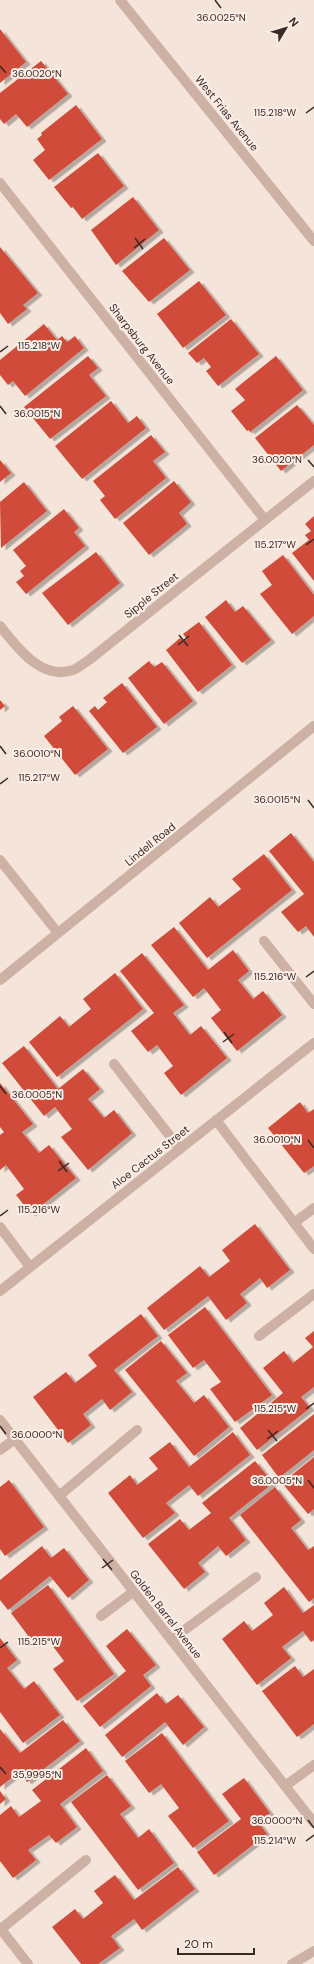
<svg xmlns="http://www.w3.org/2000/svg" width="314" height="1964" font-family="'DM Sans',sans-serif">
<defs>
<filter id="shadow"><feDropShadow dx="4.5" dy="2.5" stdDeviation="0" flood-color="#0004"/></filter>
</defs>
<rect width="100%" height="100%" fill="#f4e4d9"/>
<!-- building -->
<g fill="#d14c3a" filter="url(#shadow)">
<polygon points="0,29 26,62 0,83"/>
<polygon points="41,61 68,94 27,127 16,114 4,124 0,119 0,93"/>
<polygon points="76,105 102,139 49,180 33,160 45,150 37,139 42,135 41,133"/>
<polygon points="98,153 124,186 82,219 73,207 71,208 54,187"/>
<polygon points="133,197 159,230 116,265 91,230"/>
<polygon points="164,238 190,270 149,302 122,271"/>
<polygon points="0,247 38,293 23,305 27,309 8,324 0,313"/>
<polygon points="199,281 226,315 183,348 157,314"/>
<polygon points="231,319 259,354 218,386 206,371 211,367 204,358 197,363 188,353"/>
<polygon points="44,324 57,340 62,336 67,342 75,336 84,348 25,396 13,381 8,385 0,375 0,360"/>
<polygon points="88,356 98,368 89,375 106,396 50,439 24,407"/>
<polygon points="276,356 303,390 250,432 249,430 247,431 231,411 245,400 235,389"/>
<polygon points="111,401 128,423 137,416 146,428 82,479 55,446"/>
<polygon points="297,405 314,425 314,445 281,471 255,438"/>
<polygon points="151,435 165,452 153,461 166,478 115,519 100,500 105,496 93,481"/>
<polygon points="0,460 11,473 0,482"/>
<polygon points="174,481 191,502 179,513 187,524 149,555 123,523"/>
<polygon points="24,482 47,511 1,548 0,502"/>
<polygon points="64,509 79,528 74,532 85,546 26,594 16,582 24,576 20,571 26,566 13,550"/>
<polygon points="314,516 314,581 292,553 309,540 305,535 311,531 305,524"/>
<polygon points="96,552 120,583 68,625 42,593"/>
<polygon points="283,555 314,595 314,616 292,634 260,594 272,585 262,571"/>
<polygon points="226,600 235,612 243,606 271,640 242,663 205,617"/>
<polygon points="199,622 232,665 198,692 166,650 180,638 183,641 187,639 183,634"/>
<polygon points="149,661 154,667 162,662 193,701 164,724 128,678"/>
<polygon points="122,683 157,727 123,753 89,711 95,706 98,710 107,702 103,698"/>
<polygon points="0,700 5,706 0,710"/>
<polygon points="73,706 108,749 75,775 44,736 62,721 59,717"/>
<polygon points="291,833 314,862 314,937 306,926 298,932 281,912 304,894 269,851"/>
<polygon points="264,854 292,890 207,958 179,923 210,897 218,907 241,889 232,879"/>
<polygon points="174,927 208,970 233,950 249,971 238,980 253,999 263,991 282,1015 237,1051 211,1018 221,1010 204,988 193,997 151,945"/>
<polygon points="142,953 184,1005 173,1013 190,1035 201,1026 227,1058 181,1095 164,1073 173,1066 157,1045 148,1052 131,1031 154,1013 120,971"/>
<polygon points="115,973 143,1009 57,1077 29,1042 60,1016 69,1027 91,1009 83,999"/>
<polygon points="24,1046 58,1089 83,1069 100,1089 88,1099 104,1118 114,1110 132,1133 88,1170 61,1137 72,1129 55,1107 44,1116 2,1063"/>
<polygon points="0,1083 33,1124 22,1132 39,1153 49,1145 76,1178 31,1214 16,1195 24,1189 6,1165 0,1170 0,1135 4,1132 0,1127"/>
<polygon points="300,1102 308,1113 314,1109 314,1166 304,1173 268,1128"/>
<polygon points="255,1224 290,1270 267,1288 260,1278 240,1294 247,1303 226,1320 208,1296 164,1330 147,1308 200,1266 209,1277 230,1261 222,1250"/>
<polygon points="205,1307 272,1395 235,1422 210,1389 221,1382 204,1360 193,1368 168,1335"/>
<polygon points="141,1314 158,1336 114,1370 132,1392 110,1410 102,1399 83,1414 91,1425 68,1443 33,1397 66,1372 75,1383 97,1366 88,1355"/>
<polygon points="314,1331 314,1387 301,1397 310,1408 257,1450 240,1428 283,1393 263,1368 284,1351 293,1363 313,1347 305,1338"/>
<polygon points="161,1341 187,1373 176,1381 194,1403 204,1395 229,1427 194,1456 125,1370"/>
<polygon points="314,1414 314,1450 279,1478 262,1455"/>
<polygon points="233,1432 250,1455 198,1496 189,1485 166,1503 175,1513 143,1538 108,1493 130,1475 137,1485 158,1469 149,1458 170,1442 189,1467"/>
<polygon points="314,1457 314,1509 308,1514 282,1483"/>
<polygon points="255,1461 273,1483 229,1518 246,1540 226,1556 218,1546 198,1563 205,1572 184,1589 148,1544 180,1519 189,1530 211,1513 202,1503"/>
<polygon points="9,1480 44,1527 5,1556 0,1549 0,1487"/>
<polygon points="275,1487 301,1520 291,1528 308,1550 314,1546 314,1598 309,1602 240,1515"/>
<polygon points="42,1546 51,1558 64,1548 89,1580 68,1598 50,1576 8,1610 0,1600 0,1580"/>
<polygon points="48,1585 114,1674 77,1701 53,1669 64,1661 46,1637 35,1645 11,1613"/>
<polygon points="284,1587 303,1613 314,1605 314,1640 311,1642 303,1631 282,1647 291,1658 257,1685 222,1639 244,1621 252,1631 273,1615 264,1603"/>
<polygon points="127,1629 156,1665 143,1675 151,1686 100,1727 83,1706 126,1671 106,1646"/>
<polygon points="0,1638 17,1660 7,1668 24,1689 34,1681 60,1715 23,1743 0,1712"/>
<polygon points="295,1666 303,1677 314,1669 314,1724 297,1737 262,1691"/>
<polygon points="157,1693 166,1704 178,1695 204,1727 183,1745 165,1722 122,1757 105,1735"/>
<polygon points="63,1720 80,1741 27,1782 19,1772 0,1787 0,1729 20,1753"/>
<polygon points="162,1733 229,1821 193,1848 168,1816 179,1808 161,1784 149,1793 125,1761"/>
<polygon points="86,1748 103,1771 60,1804 77,1827 56,1843 49,1835 28,1850 36,1860 13,1878 0,1861 0,1815 11,1806 19,1817 41,1801 32,1790"/>
<polygon points="107,1775 131,1806 120,1814 138,1838 149,1829 174,1863 138,1890 71,1802"/>
<polygon points="244,1778 270,1813 258,1822 267,1834 214,1875 197,1852 241,1819 222,1794"/>
<polygon points="0,1791 6,1799 0,1804"/>
<polygon points="178,1867 195,1889 142,1930 134,1919 111,1936 120,1948 98,1964 81,1964 52,1927 75,1909 83,1919 103,1903 94,1891 115,1875 134,1900"/>
</g>
<g fill="none" stroke-linecap="round" stroke-linejoin="round">
<!-- minor -->
<g stroke="#cdb1a4" stroke-width="10">
<polyline points="0,183 265,520"/>
<path d="M0,626C17,647 41,681 73,670C78,668 84,663 89,660L314,481"/>
<polyline points="0,860 58,933"/>
<polyline points="264,941 314,1004"/>
<polyline points="114,1064 180,1149"/>
<polyline points="216,1120 314,1249"/>
<polyline points="294,1223 314,1208"/>
<polyline points="0,1227 30,1267"/>
<polyline points="0,1291 314,1043"/>
<polyline points="259,1336 314,1294"/>
<polyline points="0,1420 314,1823"/>
<polyline points="0,1450 15,1439"/>
<polyline points="59,1496 137,1430"/>
<polyline points="101,1616 133,1592"/>
<polyline points="171,1640 256,1577"/>
<polyline points="285,1786 314,1765"/>
<polyline points="0,1928 28,1964"/>
<polyline points="1,1929 86,1860"/>
<polyline points="292,1964 314,1951"/>
</g>
<!-- tertiary -->
<g stroke="#cdb1a4" stroke-width="10">
<polyline points="120,0 314,241"/>
<polyline points="0,980 314,726"/>
</g>
</g>
<!-- ticks -->
<path fill="none" stroke="#372926" stroke-width="1.5" d="M215,0L221,8M0,66L6,73M306,113L314,107M135,238L143,249M134,248L145,239M0,352L8,346M0,406L6,414M308,460L314,467M306,545L314,539M179,635L188,646M178,645L189,636M0,746L6,754M0,784L8,778M308,800L314,808M306,977L314,971M224,1032L232,1043M223,1042L234,1034M0,1086L6,1094M308,1140L314,1148M59,1161L67,1172M58,1171L69,1163M0,1216L8,1210M306,1409L314,1403M0,1426L6,1434M268,1430L277,1441M267,1439L278,1431M308,1480L314,1488M103,1559L112,1570M102,1568L113,1560M0,1648L8,1642M0,1767L6,1774M308,1820L314,1828M306,1841L314,1835"/>
<g text-anchor="middle" dominant-baseline="central" stroke-width="4" stroke-linejoin="round" paint-order="stroke">
<!-- street labels -->
<g font-size="11" fill="#372926" stroke="#fbeee6">
<text transform="translate(227 113) rotate(51)">West Frias Avenue</text>
<text transform="translate(142 344) rotate(52)">Sharpsburg Avenue</text>
<text transform="translate(151 595) rotate(-39)">Sipple Street</text>
<text transform="translate(150 844) rotate(-39)">Lindell Road</text>
<text transform="translate(150 1157) rotate(-38)">Aloe Cactus Street</text>
<text transform="translate(166 1614) rotate(52)">Golden Barrel Avenue</text>
</g>
</g>
<g font-size="10" text-anchor="middle" fill="#372926" stroke="#fbeee6" stroke-width="4" stroke-linejoin="round" paint-order="stroke">
<text x="221" y="21">36.0025°N</text>
<text x="37" y="77">36.0020°N</text>
<text x="275" y="116">115.218°W</text>
<text x="39" y="349">115.218°W</text>
<text x="37" y="417">36.0015°N</text>
<text x="277" y="463">36.0020°N</text>
<text x="275" y="548">115.217°W</text>
<text x="37" y="757">36.0010°N</text>
<text x="39" y="781">115.217°W</text>
<text x="277" y="803">36.0015°N</text>
<text x="275" y="980">115.216°W</text>
<text x="37" y="1098">36.0005°N</text>
<text x="277" y="1143">36.0010°N</text>
<text x="39" y="1213">115.216°W</text>
<text x="275" y="1412">115.215°W</text>
<text x="37" y="1438">36.0000°N</text>
<text x="277" y="1484">36.0005°N</text>
<text x="39" y="1645">115.215°W</text>
<text x="37" y="1778">35.9995°N</text>
<text x="277" y="1824">36.0000°N</text>
<text x="275" y="1844">115.214°W</text>
</g>
<!-- north arrow -->
<g transform="translate(286 28) rotate(52)" stroke="#fbeee6" stroke-width="3" paint-order="stroke">
<path d="M0-3L7 15L0 10L-7 15Z" fill="#372926"/>
<text y="-6" font-size="11" font-weight="bold" text-anchor="middle" fill="#372926">N</text>
</g>
<!-- scale -->
<path d="M178 1948v6h76v-6" fill="none" stroke="#372926" stroke-width="2"/>
<text x="184" y="1948" font-size="12" fill="#372926" stroke="#fbeee6" stroke-width="3" paint-order="stroke">20 m</text>
</svg>
